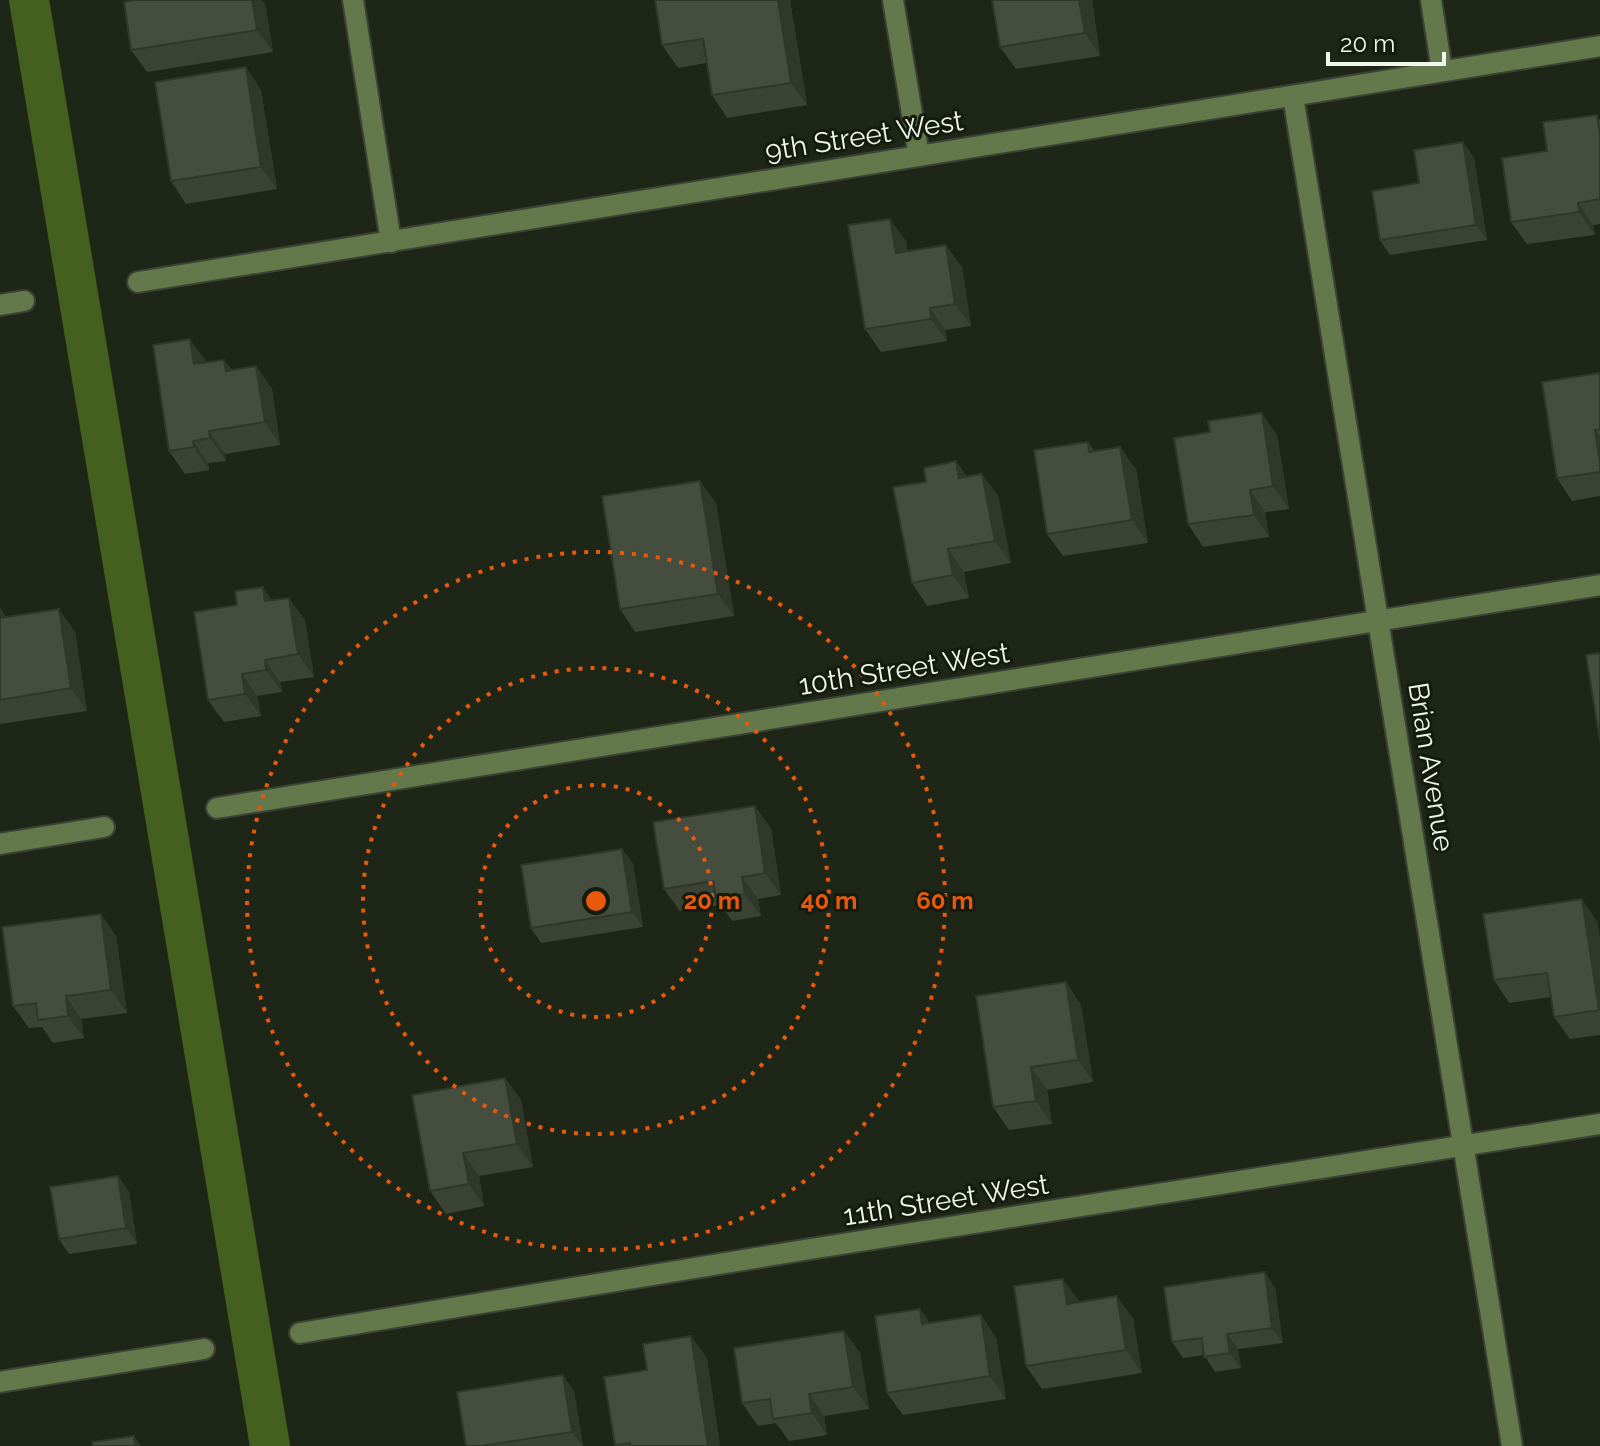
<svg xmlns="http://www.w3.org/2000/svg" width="1600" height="1446" font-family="Raleway,sans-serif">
<rect width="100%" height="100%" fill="#1e2617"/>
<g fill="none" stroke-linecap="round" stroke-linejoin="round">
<!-- canal -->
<polyline stroke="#43601e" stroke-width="40" points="29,0 270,1446"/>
<!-- minor casing -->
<g stroke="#3c4335" stroke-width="24">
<g id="minor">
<polyline points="353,0 391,242"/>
<polyline points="893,0 919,156"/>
<polyline points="1431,0 1442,71"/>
<polyline points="1293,96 1512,1446"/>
<polyline points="138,282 1600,46"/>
<polyline points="0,305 24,301"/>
<polyline points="217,808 1600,585"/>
<polyline points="0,844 104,827"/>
<polyline points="300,1333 804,1250 1600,1124"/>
<polyline points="0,1382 204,1349"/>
</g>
</g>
<!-- minor -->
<use href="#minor" stroke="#63794c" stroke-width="20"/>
</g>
<!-- wall -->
<g fill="#3b4335">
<polygon points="790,0 807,105 727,118 712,95 706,63 678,68 662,45"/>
<polygon points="992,0 1092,0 1100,56 1016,69 1000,47"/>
<polygon points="265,4 273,52 147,72 131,50"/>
<polygon points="246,67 261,90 277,189 186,204 171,181"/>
<polygon points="1600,119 1600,224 1593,225 1595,235 1527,244 1511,222 1547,151"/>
<polygon points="1463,142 1474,158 1487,240 1390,255 1380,240 1419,183"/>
<polygon points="906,241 907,251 962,267 971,326 945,330 947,341 881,352 865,329"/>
<polygon points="224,360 232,370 256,366 272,389 280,445 225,454 226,461 208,463 209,470 185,474 169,451 206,361 206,362"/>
<polygon points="1600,373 1600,496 1572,501 1557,478"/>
<polygon points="1277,435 1289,509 1265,512 1269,537 1203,547 1188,524"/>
<polygon points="1088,442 1094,451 1136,469 1148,543 1063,556 1047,534"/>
<polygon points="956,461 967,477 982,474 998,496 1011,563 964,572 969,598 927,606 912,583 926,482"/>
<polygon points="716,503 734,616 635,632 620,609"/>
<polygon points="272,600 305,620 314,677 280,682 282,692 257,696 261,716 224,722 208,700"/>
<polygon points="0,608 6,617 75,632 87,711 0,724"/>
<polygon points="771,828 781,895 758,899 761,916 732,921 721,905 680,911 664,889"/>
<polygon points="622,849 633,864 643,927 541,943 531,928"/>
<polygon points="1597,921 1600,938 1600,1035 1570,1039 1554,1017 1551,997 1509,1003 1494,980"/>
<polygon points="116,936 127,1013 81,1019 84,1038 53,1043 42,1027 29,1028 13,1006"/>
<polygon points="1066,982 1081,1005 1093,1082 1047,1090 1052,1124 1009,1130 993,1107"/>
<polygon points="505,1078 521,1100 533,1167 479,1176 484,1206 446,1214 430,1191"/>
<polygon points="118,1176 129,1192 137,1244 69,1254 59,1239"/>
<polygon points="1275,1288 1283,1343 1238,1349 1241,1368 1215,1372 1204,1355 1183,1358 1172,1342"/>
<polygon points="1079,1302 1133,1318 1142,1373 1042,1389 1026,1366"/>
<polygon points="920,1309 930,1323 981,1315 996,1338 1006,1399 903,1415 887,1393"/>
<polygon points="844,1331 860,1353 869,1409 824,1416 827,1435 789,1441 776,1423 758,1426 742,1403"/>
<polygon points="691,1336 707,1359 720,1446 616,1446 615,1445 647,1370"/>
<polygon points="563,1375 574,1391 583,1446 466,1446"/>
</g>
<!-- shaded-wall -->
<g fill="#30372b">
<polygon points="252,0 262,0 265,4 273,52 257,30"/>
<polygon points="778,0 790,0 807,105 791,83"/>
<polygon points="1079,0 1092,0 1100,56 1085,33"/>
<polygon points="246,67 261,90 277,189 261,167"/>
<polygon points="1463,142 1474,158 1487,240 1476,225"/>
<polygon points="1578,203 1593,225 1595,235 1579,212"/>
<polygon points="890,219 906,241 911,275 896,253"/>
<polygon points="946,245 962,267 971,326 955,304"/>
<polygon points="930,308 945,330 947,341 931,319"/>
<polygon points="190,339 206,361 210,387 194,364"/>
<polygon points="224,360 240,382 226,371"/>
<polygon points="256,366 272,389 280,445 265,422"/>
<polygon points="1262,413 1277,435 1289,509 1273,486"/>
<polygon points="1595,430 1600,437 1600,462"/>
<polygon points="209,431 225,454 226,461 210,438"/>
<polygon points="193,441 208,463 209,470 194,447"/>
<polygon points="1120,447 1136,469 1148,543 1132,520"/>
<polygon points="956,461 971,484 959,478"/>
<polygon points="982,474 998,496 1011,563 995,541"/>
<polygon points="700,481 716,503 734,616 718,594"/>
<polygon points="1250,490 1265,512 1269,537 1254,515"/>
<polygon points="948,549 964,572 969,598 953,575"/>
<polygon points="263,587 278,609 265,601"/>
<polygon points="289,598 305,620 314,677 298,654"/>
<polygon points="0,608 14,629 0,618"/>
<polygon points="59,609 75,632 87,711 71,688"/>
<polygon points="265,660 280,682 282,692 266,670"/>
<polygon points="242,674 257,696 261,716 245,694"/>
<polygon points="755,806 771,828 781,895 765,873"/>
<polygon points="622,849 633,864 643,927 632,912"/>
<polygon points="742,877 758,899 761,916 745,894"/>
<polygon points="1582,899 1597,921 1600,938 1600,1012"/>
<polygon points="101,914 116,936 127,1013 111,990"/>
<polygon points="1066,982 1081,1005 1093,1082 1078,1060"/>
<polygon points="66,996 81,1019 84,1038 68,1016"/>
<polygon points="1031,1067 1047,1090 1052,1124 1036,1101"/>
<polygon points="505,1078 521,1100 533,1167 517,1144"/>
<polygon points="463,1153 479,1176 484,1206 469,1184"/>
<polygon points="118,1176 129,1192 137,1244 126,1228"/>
<polygon points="1265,1272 1275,1288 1283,1343 1272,1328"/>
<polygon points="1063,1279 1079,1301 1067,1304"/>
<polygon points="1117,1296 1133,1318 1142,1373 1126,1350"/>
<polygon points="920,1309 935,1332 922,1324"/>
<polygon points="981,1315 996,1338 1006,1399 990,1376"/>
<polygon points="844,1331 860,1353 869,1409 853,1387"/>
<polygon points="1227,1334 1238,1349 1241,1368 1230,1353"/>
<polygon points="691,1336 707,1359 720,1446 708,1446"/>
<polygon points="563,1375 574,1391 583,1446 572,1432"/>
<polygon points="809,1394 824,1416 827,1435 812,1413"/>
<polygon points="134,1436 141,1446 135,1446"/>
</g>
<!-- building -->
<g fill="#454e3e" stroke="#30372b" stroke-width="2">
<polygon points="134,0 252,0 257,30 131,50 124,2"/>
<polygon points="655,0 778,0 791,83 712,95 703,39 662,45"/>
<polygon points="992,0 1079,0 1085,33 1000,47"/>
<polygon points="246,67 261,167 171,181 155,82"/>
<polygon points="1597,115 1600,135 1600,199 1578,203 1579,212 1511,222 1502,158 1547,151 1543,122"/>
<polygon points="1463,142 1476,225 1380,240 1372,191 1419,183 1414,150"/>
<polygon points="890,219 896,253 946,245 955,304 930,308 931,319 865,329 848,225"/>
<polygon points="190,339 194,364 224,360 226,371 256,366 265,422 209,431 210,438 193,441 194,447 169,451 153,345"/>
<polygon points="1600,373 1600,429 1595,430 1600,462 1600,472 1557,478 1542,382"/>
<polygon points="1262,413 1273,486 1250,490 1254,515 1188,524 1174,438 1210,432 1208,421"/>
<polygon points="1088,442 1089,452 1120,447 1132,520 1047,534 1034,450"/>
<polygon points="956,461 959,478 982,474 995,541 948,549 953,575 912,583 893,487 926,482 924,468"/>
<polygon points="700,481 718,594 620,609 602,496"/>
<polygon points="263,587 265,601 289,598 298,654 265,660 266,670 242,674 245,694 208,700 194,612 237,605 235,591"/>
<polygon points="59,609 71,688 0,700 0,616 0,618"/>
<polygon points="1600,653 1600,741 1586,655"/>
<polygon points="755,806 765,873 742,877 745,894 716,898 713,881 664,889 653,822"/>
<polygon points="622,849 632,912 531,928 521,865"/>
<polygon points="1582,899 1599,1010 1554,1017 1547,973 1494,980 1483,914"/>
<polygon points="101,914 111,990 66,996 68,1016 38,1020 36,1003 13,1006 2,927"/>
<polygon points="1066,982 1078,1060 1031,1067 1036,1101 993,1107 976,996"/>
<polygon points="505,1078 517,1144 463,1153 469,1184 430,1191 412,1095"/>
<polygon points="118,1176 126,1228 59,1239 50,1187"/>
<polygon points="1265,1272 1272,1328 1227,1334 1230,1353 1204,1357 1202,1338 1172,1342 1164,1287"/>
<polygon points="1063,1279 1067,1304 1117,1296 1126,1350 1026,1366 1014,1286"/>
<polygon points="920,1309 922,1324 981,1315 990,1376 887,1393 875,1316"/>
<polygon points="844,1331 853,1387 809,1394 812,1413 773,1419 770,1399 742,1403 734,1348"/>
<polygon points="691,1336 708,1446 631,1446 630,1443 615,1445 604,1377 647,1370 643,1344"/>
<polygon points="563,1375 572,1432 481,1446 466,1446 457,1392"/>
<polygon points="134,1436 135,1446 93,1446 92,1442"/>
</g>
<!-- distance rings -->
<g fill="none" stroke="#e8590c" stroke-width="4" stroke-dasharray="4 8">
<circle cx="596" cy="901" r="116"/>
<circle cx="596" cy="901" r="233"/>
<circle cx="596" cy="901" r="349"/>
</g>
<g text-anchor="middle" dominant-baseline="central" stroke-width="6" stroke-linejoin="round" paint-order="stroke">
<!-- street labels -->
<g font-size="28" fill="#f2f7ed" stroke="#151c0e">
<text transform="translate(864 136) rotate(-9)">9th Street West</text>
<text transform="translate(904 669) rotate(-9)">10th Street West</text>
<text transform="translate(1431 767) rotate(81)">Brian Avenue</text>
<text transform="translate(946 1200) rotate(-9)">11th Street West</text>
</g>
</g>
<circle cx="596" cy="901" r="12" fill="#e8590c" stroke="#151c0e" stroke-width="4"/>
<g font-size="24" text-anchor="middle" font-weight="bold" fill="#e8590c" stroke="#151c0e" stroke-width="6" stroke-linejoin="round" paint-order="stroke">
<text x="712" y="909">20 m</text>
<text x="829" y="909">40 m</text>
<text x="945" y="909">60 m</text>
</g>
<!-- scale -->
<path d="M1328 52v12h116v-12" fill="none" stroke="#f2f7ed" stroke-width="4"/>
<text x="1340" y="52" font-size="24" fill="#f2f7ed" stroke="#151c0e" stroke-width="6" paint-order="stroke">20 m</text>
</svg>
